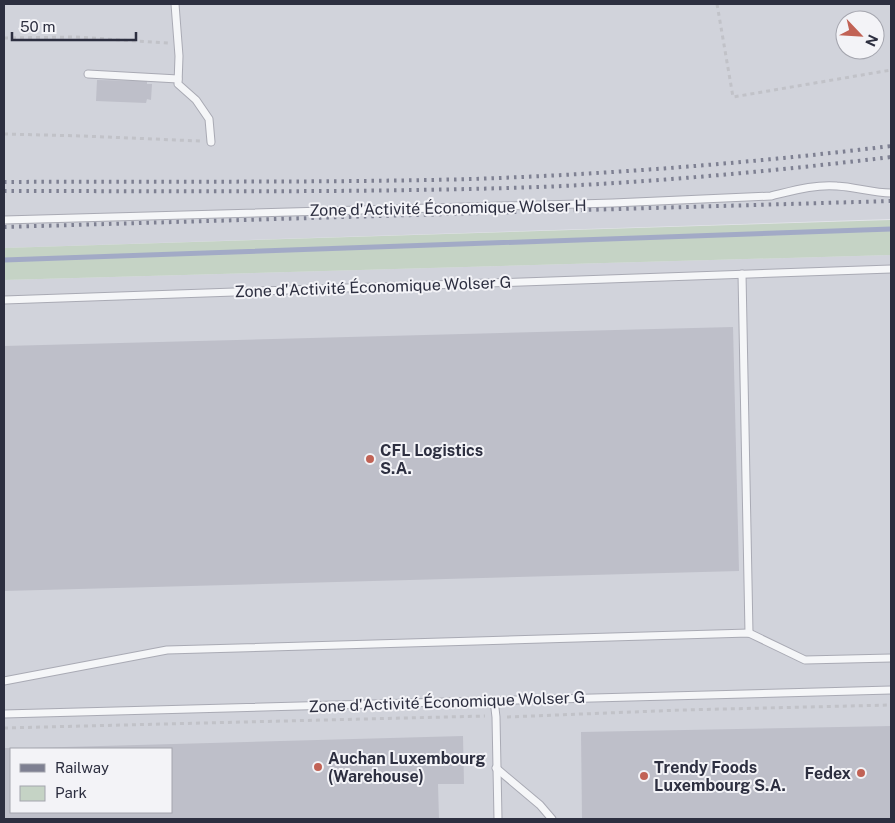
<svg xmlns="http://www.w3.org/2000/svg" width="895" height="823" font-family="'Public Sans',sans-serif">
<rect width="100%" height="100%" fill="#e3e4ea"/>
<!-- built -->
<g fill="#d1d3db" fill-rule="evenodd">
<path d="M4,4H891V219L4,248ZM845,20H875V50H845Z"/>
<path d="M891,255V819H4V280ZM11,749H171V812H11Z"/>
</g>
<!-- green -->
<polygon fill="#c5d3c5" points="891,220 891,255 4,280 4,248"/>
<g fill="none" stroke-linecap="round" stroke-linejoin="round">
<!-- stream -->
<polyline stroke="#a2aac6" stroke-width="5" points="4,260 891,229"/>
</g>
<!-- building -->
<g fill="#bebfc9">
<polygon points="97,80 147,81 147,84 152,84 151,100 147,99 146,103 96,101"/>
<polygon points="733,327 739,571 4,591 4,346"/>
<polygon points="891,726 891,819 582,819 581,732"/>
<polygon points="463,736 464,784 438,784 439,819 4,819 4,748 11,748 11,812 171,812 171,749 28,749 28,748"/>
</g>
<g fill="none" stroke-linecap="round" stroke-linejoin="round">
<!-- lane casing -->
<g stroke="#a9aab4" stroke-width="9">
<g id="lane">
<polyline points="175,4 179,56 178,84 196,100 209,119 211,142"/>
<polyline points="88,74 178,79"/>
<path d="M4,220L613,203L771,196C792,191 815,184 837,186C855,187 873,193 891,193"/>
<polyline points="742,274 749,633"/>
<polyline points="4,300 891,269"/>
<polyline points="4,681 167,650 749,633 805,660 891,658"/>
<polyline points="494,700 496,717 498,819"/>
<polyline points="4,714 891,690"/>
<polyline points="496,768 540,805 552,819"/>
</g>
</g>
<!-- path -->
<g stroke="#c1c2c8" stroke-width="3" stroke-dasharray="4 4" stroke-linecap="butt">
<polyline points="717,4 733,97 891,70"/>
<polyline points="4,38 75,37 168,43"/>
<polyline points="4,134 83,136 200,141"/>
<polyline points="507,717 682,710 891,705"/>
<polyline points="4,728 485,716"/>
</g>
<!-- lane -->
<use href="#lane" stroke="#f5f6f8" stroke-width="7"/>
<!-- rail -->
<g stroke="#7e8092" stroke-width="4" stroke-dasharray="2.5 5" stroke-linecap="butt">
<path d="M4,182C160,181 317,183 473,179C613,174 752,163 891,146"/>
<path d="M4,191C182,191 361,193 540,187C657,182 775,171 891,157"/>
<polyline points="4,227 891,201"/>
</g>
</g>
<!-- markers -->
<g fill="#c16255" stroke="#f3f3f7" stroke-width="2">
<circle cx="370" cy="459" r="5"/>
<circle cx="318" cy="767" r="5"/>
<circle cx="861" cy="773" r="5"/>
<circle cx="644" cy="776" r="5"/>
</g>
<g text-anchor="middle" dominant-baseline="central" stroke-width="4" stroke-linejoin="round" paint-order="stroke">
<!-- street labels -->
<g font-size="16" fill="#2d2f40" stroke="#f3f3f7">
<text transform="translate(448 208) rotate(-1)">Zone d'Activité Économique Wolser H</text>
<text transform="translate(373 287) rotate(-2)">Zone d'Activité Économique Wolser G</text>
<text transform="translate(447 702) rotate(-2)">Zone d'Activité Économique Wolser G</text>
</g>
<!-- poi labels -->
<g font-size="16" font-weight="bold" fill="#2d2f40" stroke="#f3f3f7" text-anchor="start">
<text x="380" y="450">CFL Logistics<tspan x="380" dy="18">S.A.</tspan></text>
<text x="328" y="758">Auchan Luxembourg<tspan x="328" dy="18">(Warehouse)</tspan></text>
<text x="654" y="767">Trendy Foods<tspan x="654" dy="18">Luxembourg S.A.</tspan></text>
<text x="851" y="773" text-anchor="end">Fedex</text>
</g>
</g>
<!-- border -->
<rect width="895" height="823" fill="none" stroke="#2d2f40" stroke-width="10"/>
<!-- legend -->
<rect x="10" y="748" width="162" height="65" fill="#f3f3f7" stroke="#a4a5ae"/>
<rect x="20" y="764" width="25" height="8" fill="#7e8092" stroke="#a4a5ae"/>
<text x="55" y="773" font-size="15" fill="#2d2f40">Railway</text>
<rect x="20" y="786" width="25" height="15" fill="#c5d3c5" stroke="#a4a5ae"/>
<text x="55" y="798" font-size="15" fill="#2d2f40">Park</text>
<!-- north arrow -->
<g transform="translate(860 35) rotate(115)"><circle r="24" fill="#f3f3f7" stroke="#a4a5ae"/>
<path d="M0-4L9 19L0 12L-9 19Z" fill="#c16255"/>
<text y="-8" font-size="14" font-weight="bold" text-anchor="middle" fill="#2d2f40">N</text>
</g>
<!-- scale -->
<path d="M12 32v8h124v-8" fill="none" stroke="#2d2f40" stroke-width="2.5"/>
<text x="20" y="32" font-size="15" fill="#2d2f40" stroke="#f3f3f7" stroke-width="4" paint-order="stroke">50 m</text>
</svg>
